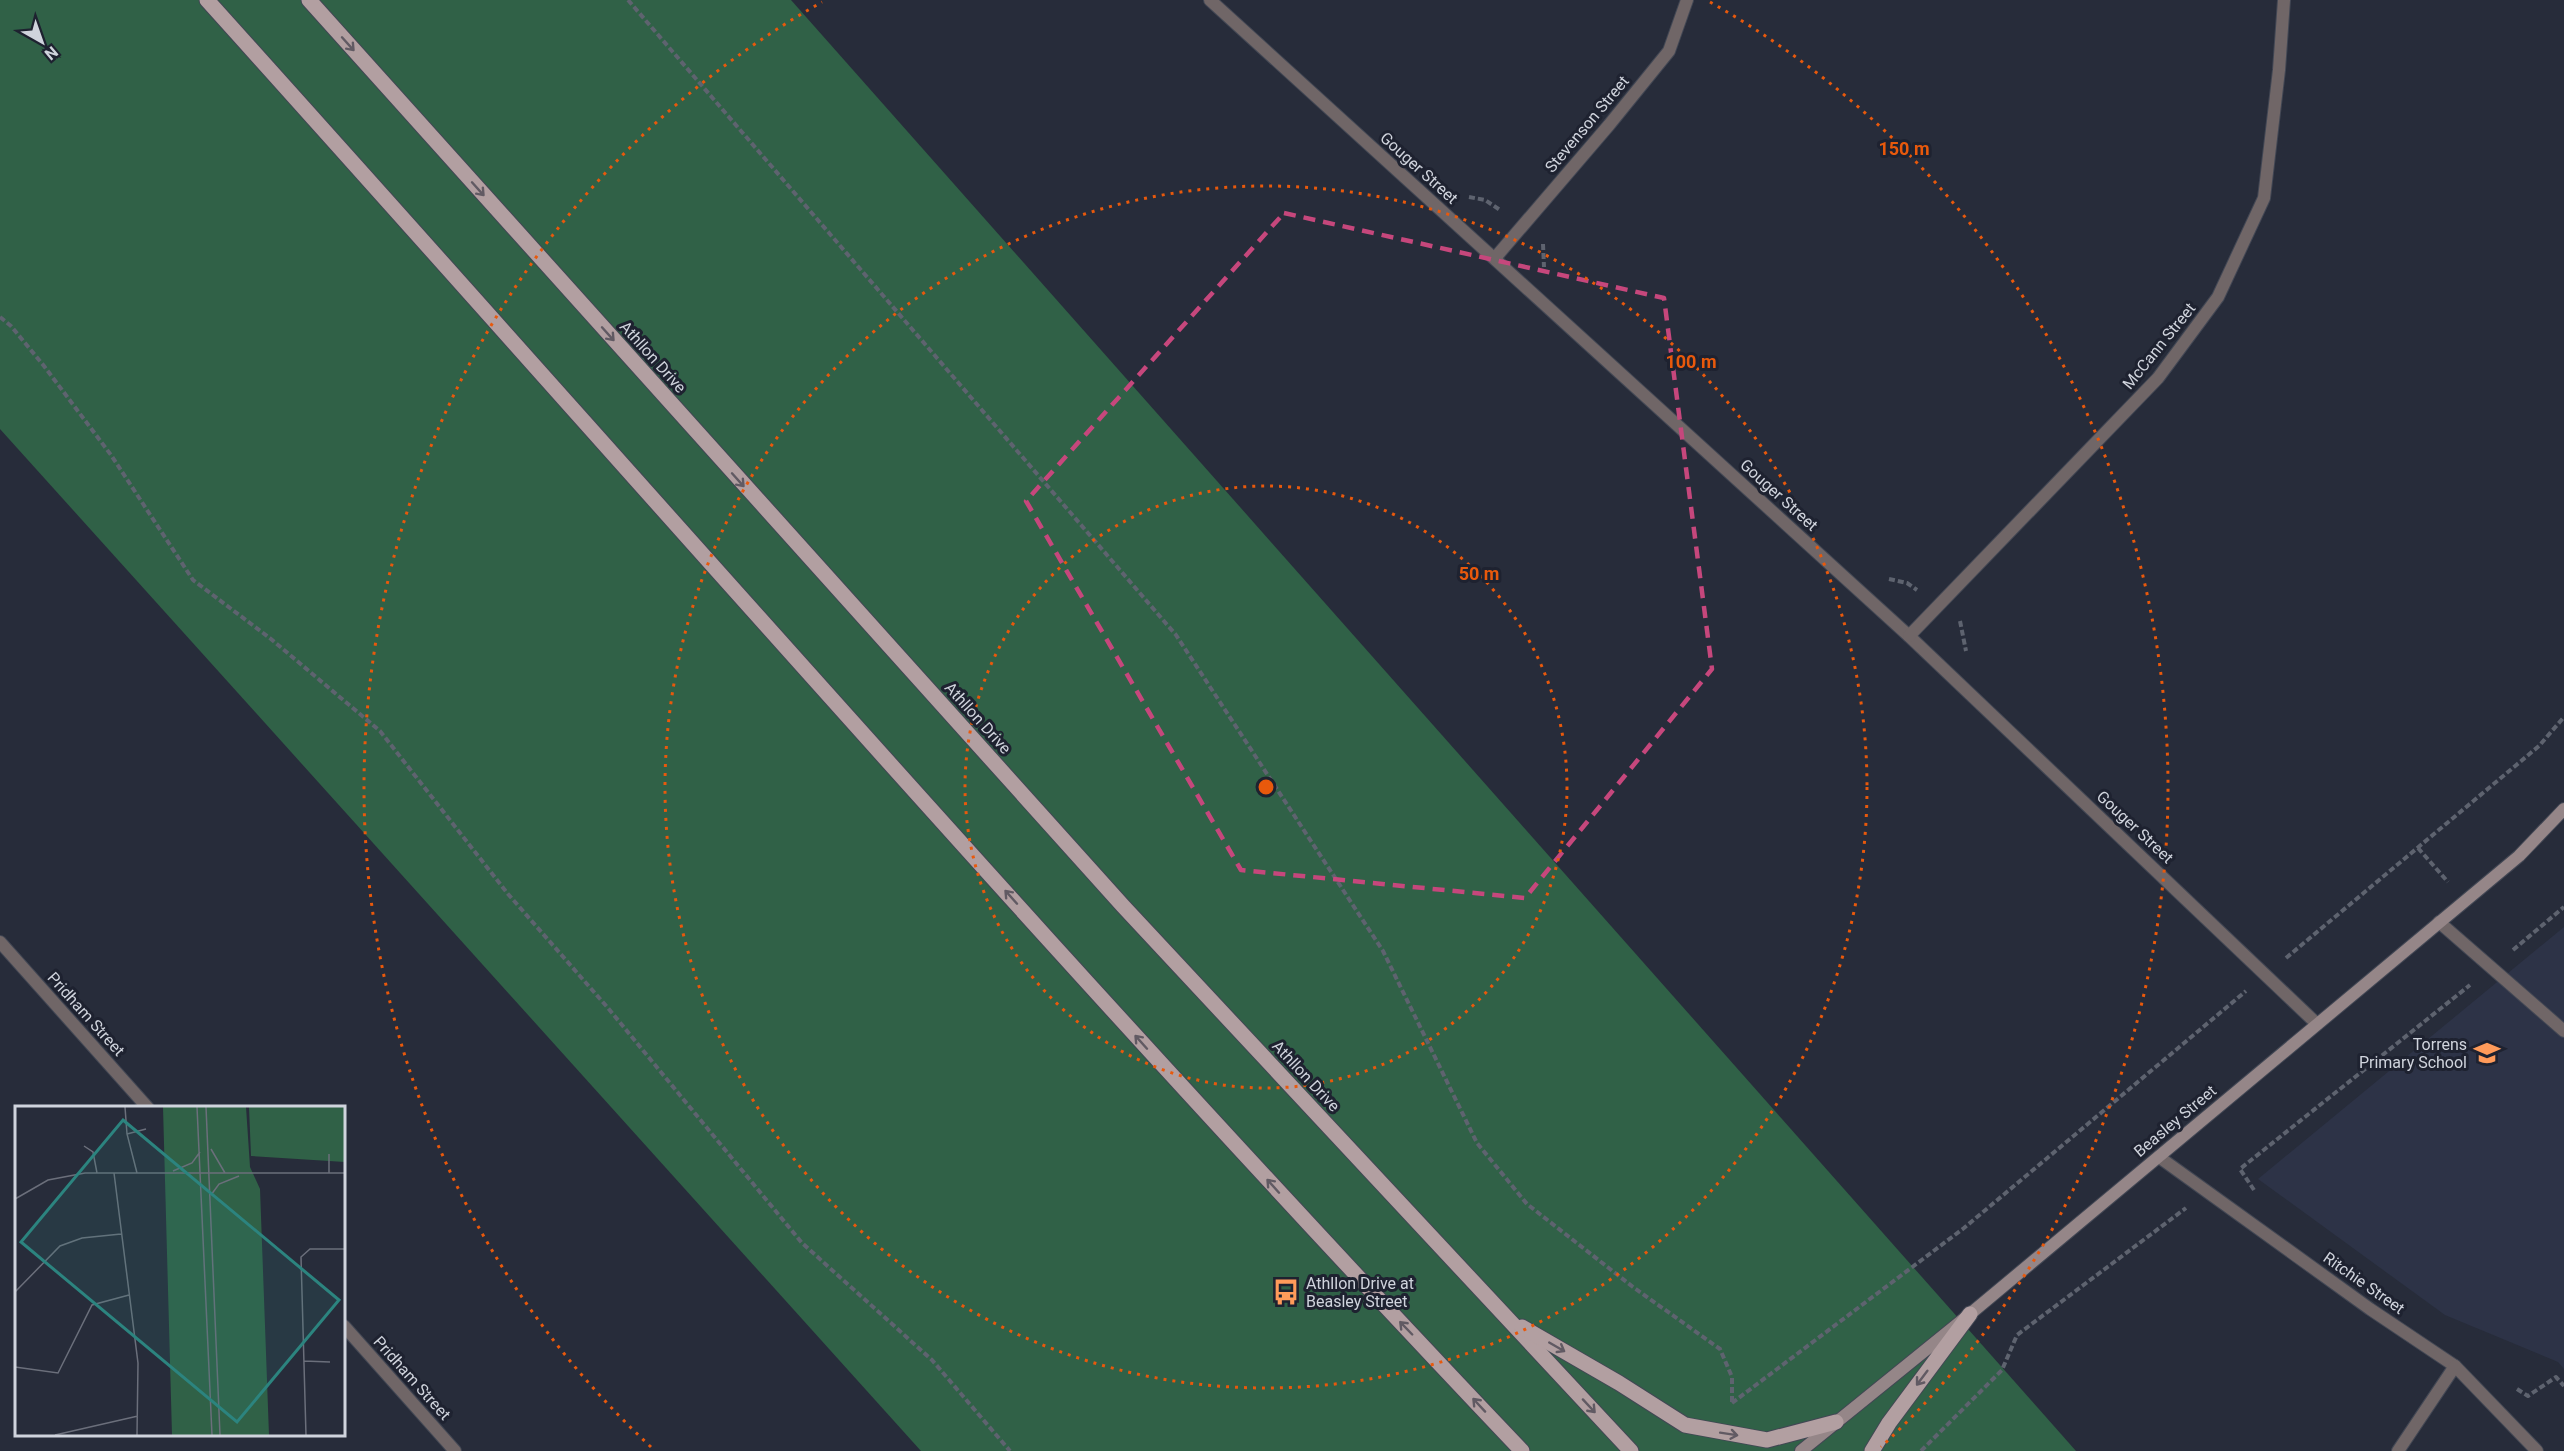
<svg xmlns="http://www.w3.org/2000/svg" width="2564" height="1451" font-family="Roboto,sans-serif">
<rect width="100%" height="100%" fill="#272c3a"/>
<!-- built -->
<polygon fill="#2d3347" points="2564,927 2564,1369 2558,1362 2445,1315 2258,1179"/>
<!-- green -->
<polygon fill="#306147" points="0,0 791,0 2076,1451 921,1451 0,429"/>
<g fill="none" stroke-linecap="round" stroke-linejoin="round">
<!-- service casing -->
<g stroke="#424754" stroke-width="14">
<polyline id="service" points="2439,922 2564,1031"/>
</g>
<!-- minor casing -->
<g stroke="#424754" stroke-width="14">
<g id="minor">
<polyline points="1210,0 1909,636 2317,1024"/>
<polyline points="1495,258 1609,125 1669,51 1687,0"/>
<polyline points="1909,636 2158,378 2218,297 2264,198 2279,70 2284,0"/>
<polyline points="0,942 148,1108"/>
<polyline points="2159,1157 2370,1309 2455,1366 2537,1451"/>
<polyline points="344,1326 455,1451"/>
<polyline points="2398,1451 2455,1366"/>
</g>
</g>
<!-- secondary casing -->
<g stroke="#424754" stroke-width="14">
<polyline id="secondary" points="1801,1451 1970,1314 2519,856 2564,809"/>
</g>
<!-- primary casing -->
<g stroke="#424754" stroke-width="17">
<g id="primary">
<path d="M207,0C644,485 1072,978 1522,1451"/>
<polyline points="309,0 1123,906 1631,1451"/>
<polyline points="1522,1327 1619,1383 1685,1425 1767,1440 1836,1422"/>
<polyline points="1872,1451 1889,1423 1970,1314"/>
</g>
</g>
<!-- path -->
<g stroke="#5e636f" stroke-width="4" stroke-dasharray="6 3" stroke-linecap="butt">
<polyline points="628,0 1176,635 1383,951 1477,1143 1527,1204 1633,1287 1720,1349 1732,1377 1732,1403"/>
<polyline points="1469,197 1485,200 1500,210"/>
<polyline points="1543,244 1544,267"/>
<polyline points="0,317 11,326 44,366 111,455 193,580 271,639 380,731 508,894 608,1008 802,1243 932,1360 1010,1451"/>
<polyline points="1889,579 1907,583 1917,590"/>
<polyline points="1960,621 1966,651"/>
<polyline points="2418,848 2448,882"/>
<polyline points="2513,950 2564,907"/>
<polyline points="2286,958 2539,746 2564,717"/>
<polyline points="2254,1190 2240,1169 2470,985"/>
<polyline points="2517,1389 2528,1396 2556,1377 2564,1386"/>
<polyline points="1732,1403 1964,1228 2246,991"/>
<polyline points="1921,1451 2002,1370 2017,1335 2186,1208"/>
</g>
<!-- service -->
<use href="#service" stroke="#706667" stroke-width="12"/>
<!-- minor -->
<use href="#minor" stroke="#706667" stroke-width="12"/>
<!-- secondary -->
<use href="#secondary" stroke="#958688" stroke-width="12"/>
<!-- primary -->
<use href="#primary" stroke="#b29fa1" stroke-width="15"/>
</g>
<!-- one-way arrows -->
<defs><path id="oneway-shaft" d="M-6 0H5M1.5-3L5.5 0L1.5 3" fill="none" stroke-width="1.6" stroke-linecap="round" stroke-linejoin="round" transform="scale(1.5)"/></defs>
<g stroke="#615a63">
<use href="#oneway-shaft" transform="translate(348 44) rotate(48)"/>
<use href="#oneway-shaft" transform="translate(478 189) rotate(48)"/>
<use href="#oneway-shaft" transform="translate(608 334) rotate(48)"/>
<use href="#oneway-shaft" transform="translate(738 480) rotate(48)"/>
<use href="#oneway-shaft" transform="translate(1011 897) rotate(-132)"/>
<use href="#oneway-shaft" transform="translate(1141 1042) rotate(-132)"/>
<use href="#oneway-shaft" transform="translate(1273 1186) rotate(-132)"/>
<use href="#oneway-shaft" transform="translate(1406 1328) rotate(-134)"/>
<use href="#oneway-shaft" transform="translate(1557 1347) rotate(30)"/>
<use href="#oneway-shaft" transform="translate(1922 1378) rotate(127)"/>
<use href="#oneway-shaft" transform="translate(1479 1405) rotate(-133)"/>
<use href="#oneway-shaft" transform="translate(1589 1406) rotate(47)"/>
<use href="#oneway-shaft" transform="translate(1729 1434) rotate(9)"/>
</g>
<!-- marked area -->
<path fill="none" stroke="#c6477c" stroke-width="4.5" stroke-dasharray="12 8" stroke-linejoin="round" d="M1284,213L1664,298L1712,669L1525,898L1241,870L1026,501Z"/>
<!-- distance rings -->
<g fill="none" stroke="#e8590c" stroke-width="3" stroke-dasharray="3 6">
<circle cx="1266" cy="787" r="301"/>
<circle cx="1266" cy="787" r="601"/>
<path d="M651 1447A902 902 0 0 1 822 2M1710 2A902 902 0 0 1 1881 1447"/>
</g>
<!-- icons -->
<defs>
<g id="school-bare" transform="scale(2.07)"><path d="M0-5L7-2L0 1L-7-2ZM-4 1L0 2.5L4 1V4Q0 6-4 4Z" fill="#ff9b5a" stroke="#1e2230" stroke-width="2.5" paint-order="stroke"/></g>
<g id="bus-bare" transform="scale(2.07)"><path d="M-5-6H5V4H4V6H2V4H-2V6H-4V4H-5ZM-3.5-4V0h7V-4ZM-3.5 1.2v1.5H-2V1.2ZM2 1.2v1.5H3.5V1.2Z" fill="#ff9b5a" stroke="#1e2230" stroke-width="2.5" paint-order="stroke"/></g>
</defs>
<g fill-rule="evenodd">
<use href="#school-bare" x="2487" y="1053"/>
<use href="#bus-bare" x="1286" y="1292"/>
</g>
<g text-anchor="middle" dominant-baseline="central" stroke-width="6" stroke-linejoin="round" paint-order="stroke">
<!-- street labels -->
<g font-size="16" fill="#d0d4dd" stroke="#1e2230">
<text transform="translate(1587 124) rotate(-50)">Stevenson Street</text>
<text transform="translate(1419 168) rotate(42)">Gouger Street</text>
<text transform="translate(2159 346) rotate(-51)">McCann Street</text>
<text transform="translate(653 357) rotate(48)">Athllon Drive</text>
<text transform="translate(1779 495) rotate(42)">Gouger Street</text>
<text transform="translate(978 718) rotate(48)">Athllon Drive</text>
<text transform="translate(2135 827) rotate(43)">Gouger Street</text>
<text transform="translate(86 1014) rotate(48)">Pridham Street</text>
<text transform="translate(1306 1076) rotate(47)">Athllon Drive</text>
<text transform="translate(2175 1121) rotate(-40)">Beasley Street</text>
<text transform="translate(2364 1283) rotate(35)">Ritchie Street</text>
<text transform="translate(412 1378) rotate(48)">Pridham Street</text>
</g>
<!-- poi labels -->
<g font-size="16" fill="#d0d4dd" stroke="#1e2230" text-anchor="end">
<text x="2467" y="1044">Torrens<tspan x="2467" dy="18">Primary School</tspan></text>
<text x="1306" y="1283" text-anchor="start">Athllon Drive at<tspan x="1306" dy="18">Beasley Street</tspan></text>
</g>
</g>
<!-- overview -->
<g transform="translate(15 1106)">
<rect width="330" height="330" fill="#272c3a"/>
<path d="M148,1H231L235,61L245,83L254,329H157ZM234,1H330V56L236,50Z" fill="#306147"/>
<path fill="none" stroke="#6b6f7b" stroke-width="1.5" d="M110,1L112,28L122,67M182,1L197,329M191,1L205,329M112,28L131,23M69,40L78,46L82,67M196,43L210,67M158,65L177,57L185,46M99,67L123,257L122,329M314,67V48M196,89L204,78L224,70M0,93L33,74L70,67H330M0,186L45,140L67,132L106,128M289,255L315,256M0,261L43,267L77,199L114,189M40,329L123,310M291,329L286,151L295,143H330"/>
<path fill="#2c847f" fill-opacity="0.15" stroke="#2c847f" stroke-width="3" d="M108,14L324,194L222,316L6,136Z"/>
<rect width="330" height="330" fill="none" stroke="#d0d4dd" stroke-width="3"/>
</g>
<circle cx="1266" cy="787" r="9" fill="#e8590c" stroke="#1e2230" stroke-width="3"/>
<g font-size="18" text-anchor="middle" font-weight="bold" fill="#e8590c" stroke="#1e2230" stroke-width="6" stroke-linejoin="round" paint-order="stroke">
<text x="1904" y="155">150 m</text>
<text x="1691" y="368">100 m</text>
<text x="1479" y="580">50 m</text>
</g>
<!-- north arrow -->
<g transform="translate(42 42) rotate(140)" stroke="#1e2230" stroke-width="4.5" paint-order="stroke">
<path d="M0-4.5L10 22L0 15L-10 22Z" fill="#d0d4dd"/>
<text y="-9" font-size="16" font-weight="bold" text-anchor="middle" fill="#d0d4dd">N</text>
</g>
</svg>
